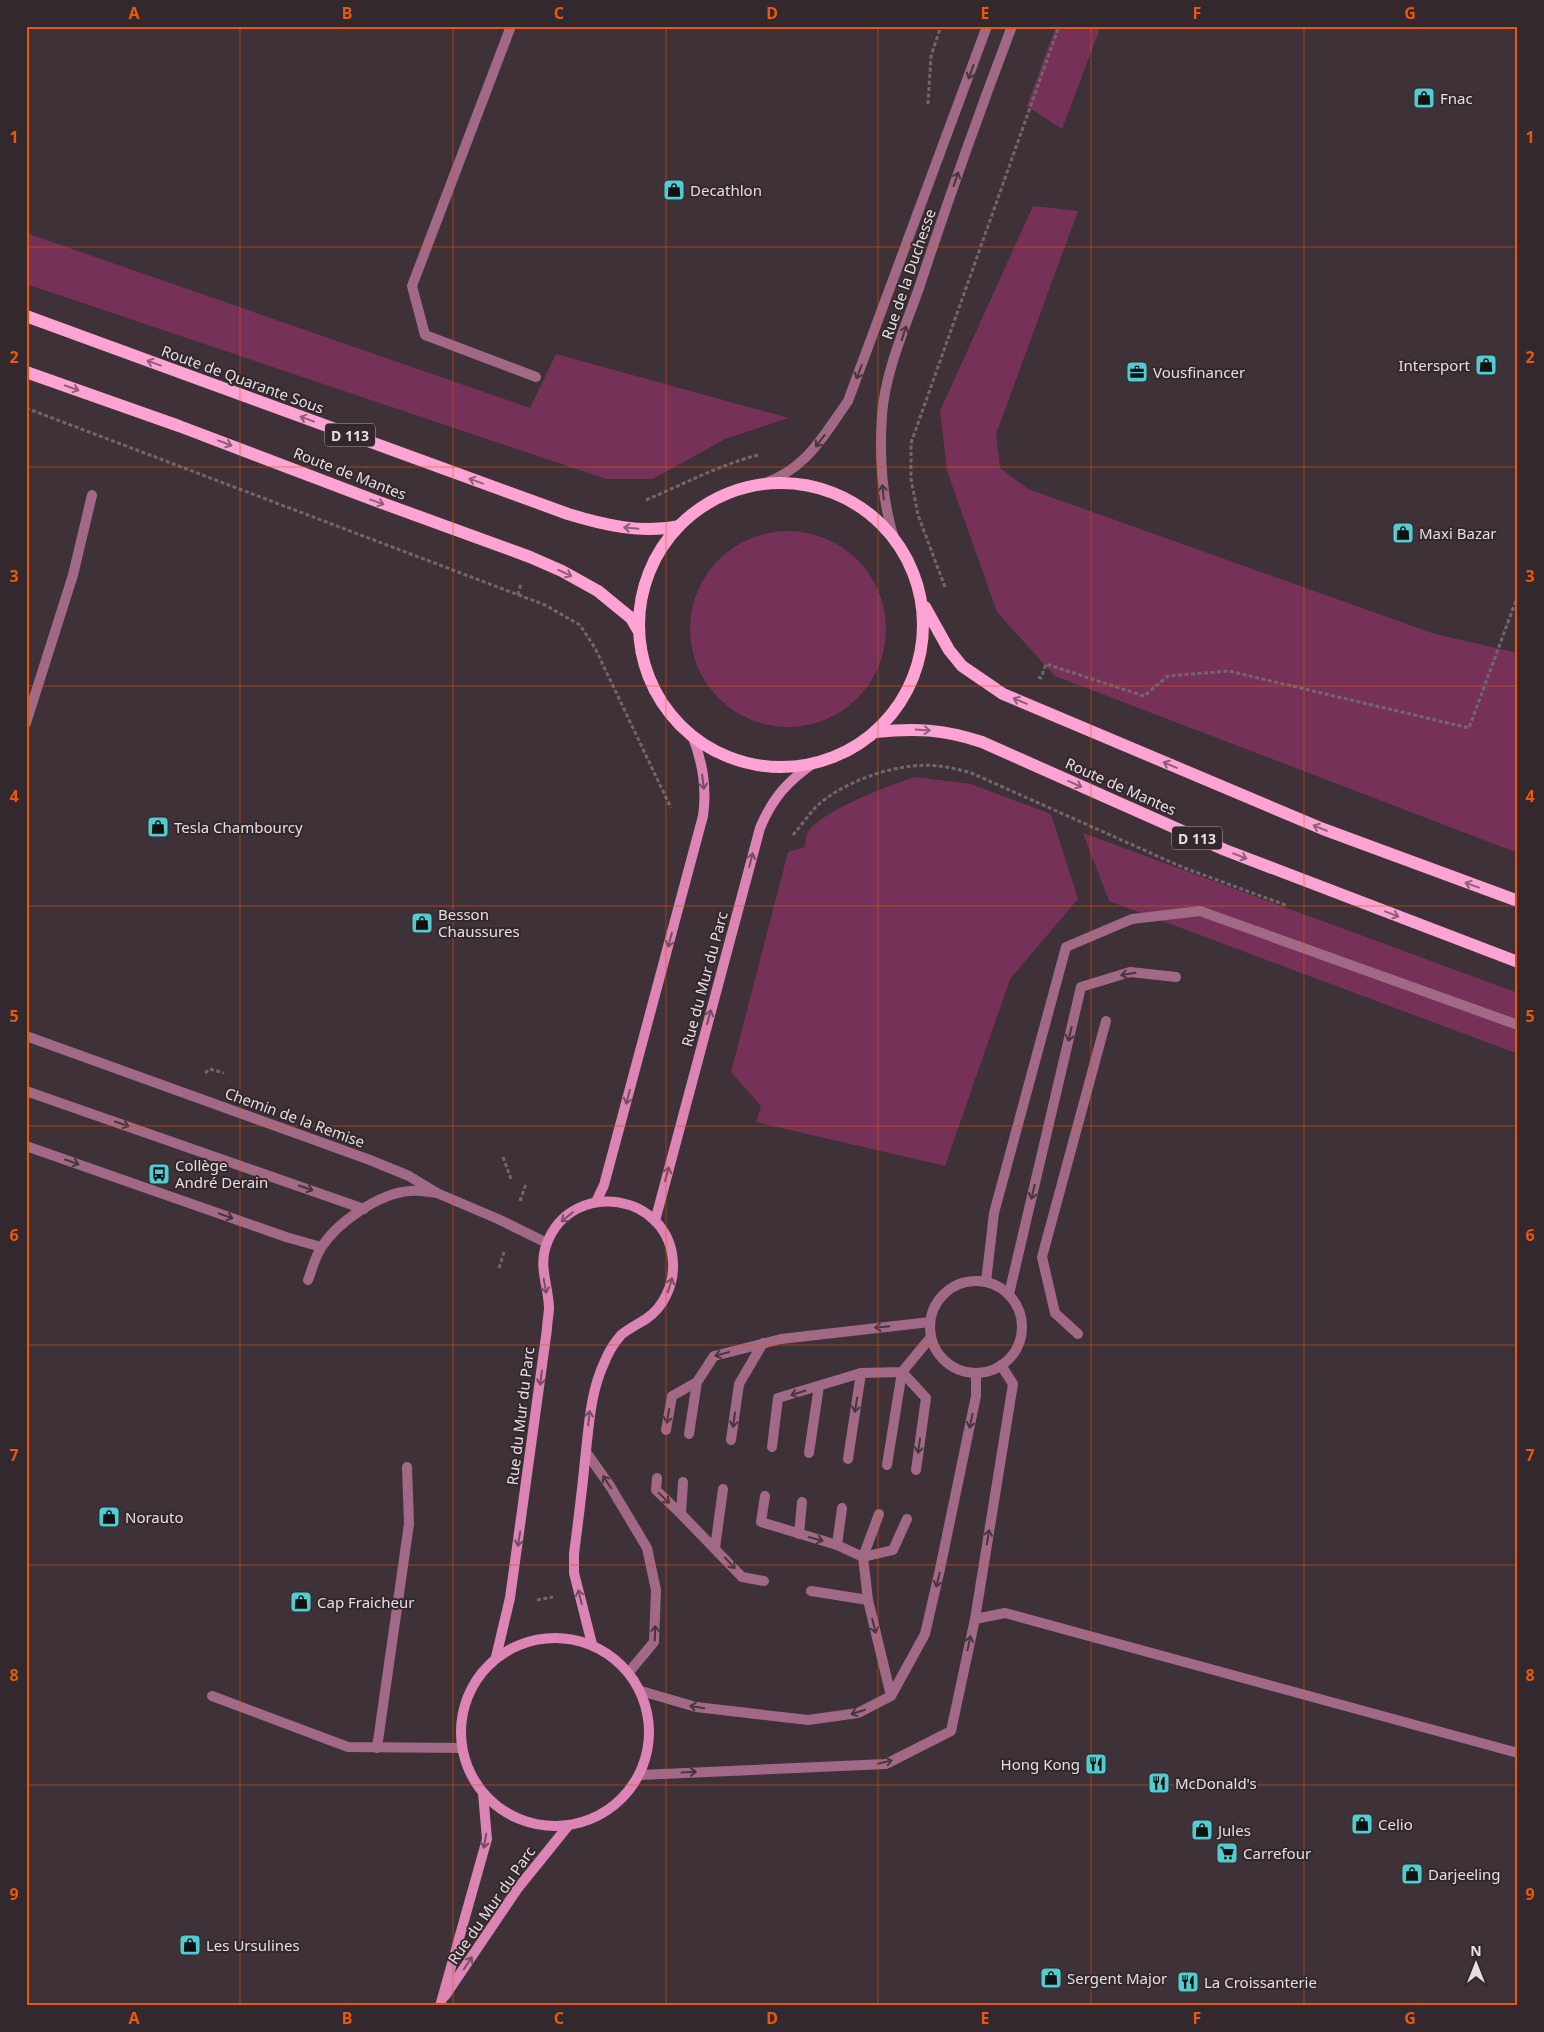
<svg xmlns="http://www.w3.org/2000/svg" width="1544" height="2032" font-family="'Noto Sans',sans-serif">
<rect width="100%" height="100%" fill="#3e3138"/>
<!-- green -->
<g fill="#763159">
<polygon points="1056,26 1101,26 1062,129 1027,106"/>
<polygon points="1033,206 1078,211 996,434 1000,468 1028,489 1435,634 1518,653 1518,853 1055,676 997,612 947,471 940,411"/>
<polygon points="26,233 530,408 556,354 789,418 725,439 653,479 606,479 26,284"/>
<circle cx="788" cy="629" r="98"/>
<path d="M915,777L971,784L1051,814L1078,899L1010,979L945,1166L756,1122L761,1106L731,1072L788,852L805,847C806,842 806,835 808,832C823,810 890,785 915,777Z"/>
<polygon points="1083,833 1518,993 1518,1054 1109,901"/>
</g>
<g fill="none" stroke-linecap="round" stroke-linejoin="round">
<!-- path -->
<g stroke="#72666c" stroke-width="3" stroke-dasharray="4 2.5" stroke-linecap="butt">
<polyline points="928,104 931,56 941,26"/>
<polyline points="26,408 545,605 580,625 595,648 671,808"/>
<path d="M646,500C684,484 719,465 758,455"/>
<polyline points="945,587 918,515 911,479 911,443 1059,26"/>
<polyline points="518,595 521,583"/>
<polyline points="1038,677 1041,678 1046,664 1144,696 1168,676 1229,671 1469,728 1518,595"/>
<path d="M793,835C800,827 807,817 814,809C841,781 901,761 939,766C949,767 959,770 969,772L1182,867L1288,906"/>
<polyline points="205,1073 210,1069 224,1073"/>
<polyline points="503,1157 511,1179"/>
<polyline points="520,1201 526,1184"/>
<polyline points="499,1268 504,1252"/>
<polyline points="537,1600 553,1597"/>
</g>
<!-- lane -->
<g stroke="#a16986" stroke-width="10">
<polyline points="511,26 412,286 425,335 536,377"/>
<polyline points="26,723 73,575 92,495"/>
<polyline points="26,1091 364,1209"/>
<polyline points="26,1146 286,1237 321,1247"/>
<path d="M308,1280C312,1270 315,1257 321,1248C337,1222 380,1193 410,1191C419,1190 428,1192 437,1193"/>
<circle cx="976" cy="1327" r="46"/>
<polyline points="986,1282 994,1213 1066,947 1132,919 1200,911 1518,1025"/>
<polyline points="1009,1294 1081,987 1130,972 1176,977"/>
<polyline points="1078,1334 1055,1313 1042,1257 1106,1021"/>
<polyline points="902,1372 926,1398 916,1470"/>
<polyline points="666,1430 672,1396 697,1382"/>
<polyline points="689,1434 697,1382 714,1356 781,1339 930,1322"/>
<polyline points="731,1440 739,1384 763,1343"/>
<polyline points="772,1447 778,1398 861,1373"/>
<polyline points="586,1452 610,1486 647,1548 656,1590 654,1642 629,1672"/>
<polyline points="809,1453 819,1386"/>
<polyline points="848,1459 861,1373 902,1372 931,1337"/>
<polyline points="887,1465 902,1372"/>
<polyline points="657,1478 656,1490 681,1514"/>
<polyline points="683,1482 681,1514 742,1577 764,1581"/>
<polyline points="765,1496 761,1522 837,1545 863,1557 868,1600"/>
<polyline points="799,1534 802,1502"/>
<polyline points="837,1545 842,1508"/>
<polyline points="715,1548 723,1489"/>
<polyline points="863,1557 893,1550 907,1519"/>
<polyline points="863,1557 879,1514"/>
<polyline points="811,1591 868,1600 891,1696"/>
<polyline points="975,1619 1005,1613 1518,1753"/>
<polyline points="641,1691 696,1707 808,1720 858,1713 891,1696 925,1634 940,1569 976,1396 976,1373"/>
<polyline points="212,1696 348,1747 462,1748"/>
<polyline points="377,1748 409,1524 407,1467"/>
<polyline points="640,1775 886,1764 951,1731 975,1619 1013,1384 1001,1365"/>
</g>
<!-- street -->
<g stroke="#a16986" stroke-width="10">
<path d="M760,485C806,470 822,438 848,401L987,26"/>
<path d="M894,539C882,499 879,458 882,415C885,372 905,328 919,288C948,200 979,113 1012,26"/>
<polyline points="26,1036 370,1160 409,1176 437,1193 498,1219 547,1243"/>
</g>
<!-- secondary -->
<g stroke="#dc84b4" stroke-width="10">
<path d="M596,1202L604,1185L703,816C707,789 702,760 692,735"/>
<path d="M655,1221L760,828C773,797 787,782 815,762"/>
<circle cx="555" cy="1732" r="94"/>
<path d="M496,1657L510,1598L547,1329C547,1322 549,1314 549,1307C548,1284 538,1266 547,1243C572,1178 670,1193 673,1263C674,1284 664,1307 646,1319C638,1324 628,1329 621,1335C614,1343 609,1351 605,1361C590,1392 589,1426 585,1460C582,1492 578,1523 574,1554V1573L592,1644"/>
<polyline points="445,1996 518,1888 568,1826"/>
<polyline points="440,2006 487,1839 483,1793"/>
</g>
<!-- primary -->
<g stroke="#fea3d3" stroke-width="12">
<path d="M26,316L568,514C604,525 642,534 679,526"/>
<polyline points="26,372 179,426 371,499 530,557 562,571 598,591 631,618 638,630"/>
<circle cx="781" cy="625" r="142"/>
<polyline points="925,607 949,650 962,666 1003,694 1323,829 1518,901"/>
<path d="M875,732C915,728 943,729 982,742L1225,850L1518,962"/>
</g>
</g>
<!-- one-way arrows -->
<defs><path id="oneway-shaft" d="M-6 0H5M1.5-3L5.5 0L1.5 3" fill="none" stroke-width="1.6" stroke-linecap="round" stroke-linejoin="round" transform="scale(1.25)"/></defs>
<g stroke="#49353f">
<use href="#oneway-shaft" transform="translate(971 72) rotate(110)"/>
<use href="#oneway-shaft" transform="translate(956 179) rotate(-71)"/>
<use href="#oneway-shaft" transform="translate(904 333) rotate(-72)"/>
<use href="#oneway-shaft" transform="translate(859 372) rotate(111)"/>
<use href="#oneway-shaft" transform="translate(820 441) rotate(128)"/>
<use href="#oneway-shaft" transform="translate(883 492) rotate(-96)"/>
<use href="#oneway-shaft" transform="translate(1128 974) rotate(171)"/>
<use href="#oneway-shaft" transform="translate(1070 1034) rotate(103)"/>
<use href="#oneway-shaft" transform="translate(122 1124) rotate(19)"/>
<use href="#oneway-shaft" transform="translate(72 1162) rotate(19)"/>
<use href="#oneway-shaft" transform="translate(306 1188) rotate(19)"/>
<use href="#oneway-shaft" transform="translate(1033 1192) rotate(103)"/>
<use href="#oneway-shaft" transform="translate(226 1216) rotate(19)"/>
<use href="#oneway-shaft" transform="translate(882 1327) rotate(174)"/>
<use href="#oneway-shaft" transform="translate(722 1354) rotate(165)"/>
<use href="#oneway-shaft" transform="translate(798 1393) rotate(163)"/>
<use href="#oneway-shaft" transform="translate(856 1405) rotate(99)"/>
<use href="#oneway-shaft" transform="translate(668 1416) rotate(101)"/>
<use href="#oneway-shaft" transform="translate(734 1420) rotate(98)"/>
<use href="#oneway-shaft" transform="translate(971 1421) rotate(102)"/>
<use href="#oneway-shaft" transform="translate(919 1446) rotate(98)"/>
<use href="#oneway-shaft" transform="translate(607 1482) rotate(-124)"/>
<use href="#oneway-shaft" transform="translate(664 1498) rotate(43)"/>
<use href="#oneway-shaft" transform="translate(988 1537) rotate(-81)"/>
<use href="#oneway-shaft" transform="translate(816 1539) rotate(16)"/>
<use href="#oneway-shaft" transform="translate(730 1563) rotate(47)"/>
<use href="#oneway-shaft" transform="translate(938 1580) rotate(104)"/>
<use href="#oneway-shaft" transform="translate(874 1626) rotate(76)"/>
<use href="#oneway-shaft" transform="translate(655 1633) rotate(-88)"/>
<use href="#oneway-shaft" transform="translate(969 1643) rotate(-78)"/>
<use href="#oneway-shaft" transform="translate(697 1707) rotate(-170)"/>
<use href="#oneway-shaft" transform="translate(858 1712) rotate(162)"/>
<use href="#oneway-shaft" transform="translate(885 1762) rotate(-14)"/>
<use href="#oneway-shaft" transform="translate(689 1772) rotate(-3)"/>
</g>
<g stroke="#8e5f78">
<use href="#oneway-shaft" transform="translate(154 363) rotate(-160)"/>
<use href="#oneway-shaft" transform="translate(72 388) rotate(19)"/>
<use href="#oneway-shaft" transform="translate(307 419) rotate(-160)"/>
<use href="#oneway-shaft" transform="translate(225 443) rotate(21)"/>
<use href="#oneway-shaft" transform="translate(476 481) rotate(-160)"/>
<use href="#oneway-shaft" transform="translate(377 502) rotate(20)"/>
<use href="#oneway-shaft" transform="translate(631 528) rotate(-175)"/>
<use href="#oneway-shaft" transform="translate(565 573) rotate(25)"/>
<use href="#oneway-shaft" transform="translate(1020 701) rotate(-157)"/>
<use href="#oneway-shaft" transform="translate(923 730) rotate(4)"/>
<use href="#oneway-shaft" transform="translate(1170 765) rotate(-157)"/>
<use href="#oneway-shaft" transform="translate(1075 784) rotate(24)"/>
<use href="#oneway-shaft" transform="translate(1320 828) rotate(-158)"/>
<use href="#oneway-shaft" transform="translate(1240 856) rotate(21)"/>
<use href="#oneway-shaft" transform="translate(1472 885) rotate(-160)"/>
<use href="#oneway-shaft" transform="translate(1392 914) rotate(21)"/>
</g>
<g stroke="#774d63">
<use href="#oneway-shaft" transform="translate(703 782) rotate(83)"/>
<use href="#oneway-shaft" transform="translate(751 860) rotate(-75)"/>
<use href="#oneway-shaft" transform="translate(670 940) rotate(105)"/>
<use href="#oneway-shaft" transform="translate(709 1017) rotate(-75)"/>
<use href="#oneway-shaft" transform="translate(628 1097) rotate(105)"/>
<use href="#oneway-shaft" transform="translate(667 1174) rotate(-75)"/>
<use href="#oneway-shaft" transform="translate(567 1217) rotate(141)"/>
<use href="#oneway-shaft" transform="translate(670 1285) rotate(-73)"/>
<use href="#oneway-shaft" transform="translate(545 1286) rotate(80)"/>
<use href="#oneway-shaft" transform="translate(541 1378) rotate(97)"/>
<use href="#oneway-shaft" transform="translate(589 1418) rotate(-84)"/>
<use href="#oneway-shaft" transform="translate(519 1539) rotate(99)"/>
<use href="#oneway-shaft" transform="translate(580 1597) rotate(-104)"/>
<use href="#oneway-shaft" transform="translate(485 1841) rotate(100)"/>
<use href="#oneway-shaft" transform="translate(468 1963) rotate(-56)"/>
</g>
<!-- grid -->
<path fill="none" stroke="#e8590c" stroke-width="1" stroke-opacity="0.55" d="M240,26V2006M453,26V2006M666,26V2006M878,26V2006M1091,26V2006M1304,26V2006M26,247H1518M26,467H1518M26,686H1518M26,906H1518M26,1126H1518M26,1345H1518M26,1565H1518M26,1785H1518"/>
<!-- icons -->
<defs>
<g id="shop-square" transform="scale(1.125)"><rect x="-9" y="-9" width="18" height="18" rx="4" fill="#52cdcf" stroke="#33282d"/><path d="M-5-2.5h2.3a2.7 3.5 0 0 1 5.4 0H5L5.5 6h-11ZM-1.5-2.5h3a1.5 2.3 0 0 0-3 0Z" fill="#111"/></g>
<g id="office-square" transform="scale(1.125)"><rect x="-9" y="-9" width="18" height="18" rx="4" fill="#52cdcf" stroke="#33282d"/><path d="M-6-3h4V-5.5h4V-3h4V5H-6ZM-1-4.5V-3h2v-1.5ZM-6 0V1H6V0Z" fill="#111"/></g>
<g id="bus-square" transform="scale(1.125)"><rect x="-9" y="-9" width="18" height="18" rx="4" fill="#52cdcf" stroke="#33282d"/><path d="M-5-6H5V4H4V6H2V4H-2V6H-4V4H-5ZM-3.5-4V0h7V-4ZM-3.5 1.2v1.5H-2V1.2ZM2 1.2v1.5H3.5V1.2Z" fill="#111"/></g>
<g id="restaurant-square" transform="scale(1.125)"><rect x="-9" y="-9" width="18" height="18" rx="4" fill="#52cdcf" stroke="#33282d"/><path d="M-5-6h1v4h1v-4h1v4h1v-4h1v5L-1.5 .5V6h-2V.5L-5-1ZM5-6V6H3V1.5H1.5Q1.5-4 5-6Z" fill="#111"/></g>
<g id="supermarket-square" transform="scale(1.125)"><rect x="-9" y="-9" width="18" height="18" rx="4" fill="#52cdcf" stroke="#33282d"/><path d="M-6-5.5h2.5l.6 2H6L4.5 2H-2.5L-4.4-4H-6ZM-1.5 3.2a1.3 1.3 0 1 0 .1 0ZM3 3.2a1.3 1.3 0 1 0 .1 0Z" fill="#111"/></g>
</defs>
<g fill-rule="evenodd">
<use href="#shop-square" x="1424" y="98"/>
<use href="#shop-square" x="674" y="190"/>
<use href="#shop-square" x="1486" y="365"/>
<use href="#office-square" x="1137" y="372"/>
<use href="#shop-square" x="1403" y="533"/>
<use href="#shop-square" x="158" y="827"/>
<use href="#shop-square" x="422" y="923"/>
<use href="#bus-square" x="159" y="1174"/>
<use href="#shop-square" x="109" y="1517"/>
<use href="#shop-square" x="301" y="1602"/>
<use href="#restaurant-square" x="1096" y="1764"/>
<use href="#restaurant-square" x="1159" y="1783"/>
<use href="#shop-square" x="1362" y="1824"/>
<use href="#shop-square" x="1202" y="1830"/>
<use href="#supermarket-square" x="1227" y="1853"/>
<use href="#shop-square" x="1412" y="1874"/>
<use href="#shop-square" x="190" y="1945"/>
<use href="#shop-square" x="1051" y="1978"/>
<use href="#restaurant-square" x="1188" y="1982"/>
</g>
<g text-anchor="middle" dominant-baseline="central" stroke-width="4" stroke-linejoin="round" paint-order="stroke">
<!-- shield labels -->
<g fill="#33282d" stroke="#b0a7ab" stroke-width="1">
<rect x="325" y="423.5" width="50" height="23" rx="4"/>
<rect x="1172" y="826.5" width="50" height="23" rx="4"/>
</g>
<g font-size="14" font-weight="bold" fill="#e6dee1">
<text x="350" y="435">D 113</text>
<text x="1197" y="838">D 113</text>
</g>
<!-- poi labels -->
<g font-size="15" fill="#e6dee1" stroke="#33282d" text-anchor="start">
<text x="1440" y="98">Fnac</text>
<text x="690" y="190">Decathlon</text>
<text x="1470" y="365" text-anchor="end">Intersport</text>
<text x="1153" y="372">Vousfinancer</text>
<text x="1419" y="533">Maxi Bazar</text>
<text x="174" y="827">Tesla Chambourcy</text>
<text x="438" y="914">Besson<tspan x="438" dy="17">Chaussures</tspan></text>
<text x="175" y="1165">Collège<tspan x="175" dy="17">André Derain</tspan></text>
<text x="125" y="1517">Norauto</text>
<text x="317" y="1602">Cap Fraicheur</text>
<text x="1080" y="1764" text-anchor="end">Hong Kong</text>
<text x="1175" y="1783">McDonald's</text>
<text x="1378" y="1824">Celio</text>
<text x="1218" y="1830">Jules</text>
<text x="1243" y="1853">Carrefour</text>
<text x="1428" y="1874">Darjeeling</text>
<text x="206" y="1945">Les Ursulines</text>
<text x="1067" y="1978">Sergent Major</text>
<text x="1204" y="1982">La Croissanterie</text>
</g>
<!-- street labels -->
<g font-size="15" fill="#e6dee1" stroke="#33282d">
<text transform="translate(908 274) rotate(-71)">Rue de la Duchesse</text>
<text transform="translate(243 379) rotate(20)">Route de Quarante Sous</text>
<text transform="translate(350 473) rotate(21)">Route de Mantes</text>
<text transform="translate(1121 786) rotate(24)">Route de Mantes</text>
<text transform="translate(704 979) rotate(-75)">Rue du Mur du Parc</text>
<text transform="translate(295 1117) rotate(20)">Chemin de la Remise</text>
<text transform="translate(520 1416) rotate(-83)">Rue du Mur du Parc</text>
<text transform="translate(491 1905) rotate(-55)">Rue du Mur du Parc</text>
</g>
</g>
<!-- border -->
<rect width="1544" height="2032" fill="none" stroke="#33282d" stroke-width="55"/>
<!-- north arrow -->
<g transform="translate(1476 1964)" stroke="#33282d" stroke-width="4" paint-order="stroke">
<path d="M0-4L9 19L0 12L-9 19Z" fill="#e6dee1"/>
<text y="-8" font-size="14" font-weight="bold" text-anchor="middle" fill="#e6dee1">N</text>
</g>
<rect x="28" y="28" width="1488" height="1976" fill="none" stroke="#e8590c" stroke-width="2"/>
<g font-size="16" text-anchor="middle" font-weight="bold" fill="#e8590c">
<text x="134" y="19">A</text>
<text x="347" y="19">B</text>
<text x="559" y="19">C</text>
<text x="772" y="19">D</text>
<text x="985" y="19">E</text>
<text x="1197" y="19">F</text>
<text x="1410" y="19">G</text>
<text x="14" y="143">1</text>
<text x="1530" y="143">1</text>
<text x="14" y="363">2</text>
<text x="1530" y="363">2</text>
<text x="14" y="582">3</text>
<text x="1530" y="582">3</text>
<text x="14" y="802">4</text>
<text x="1530" y="802">4</text>
<text x="14" y="1022">5</text>
<text x="1530" y="1022">5</text>
<text x="14" y="1241">6</text>
<text x="1530" y="1241">6</text>
<text x="14" y="1461">7</text>
<text x="1530" y="1461">7</text>
<text x="14" y="1681">8</text>
<text x="1530" y="1681">8</text>
<text x="14" y="1900">9</text>
<text x="1530" y="1900">9</text>
<text x="134" y="2024">A</text>
<text x="347" y="2024">B</text>
<text x="559" y="2024">C</text>
<text x="772" y="2024">D</text>
<text x="985" y="2024">E</text>
<text x="1197" y="2024">F</text>
<text x="1410" y="2024">G</text>
</g>
</svg>
